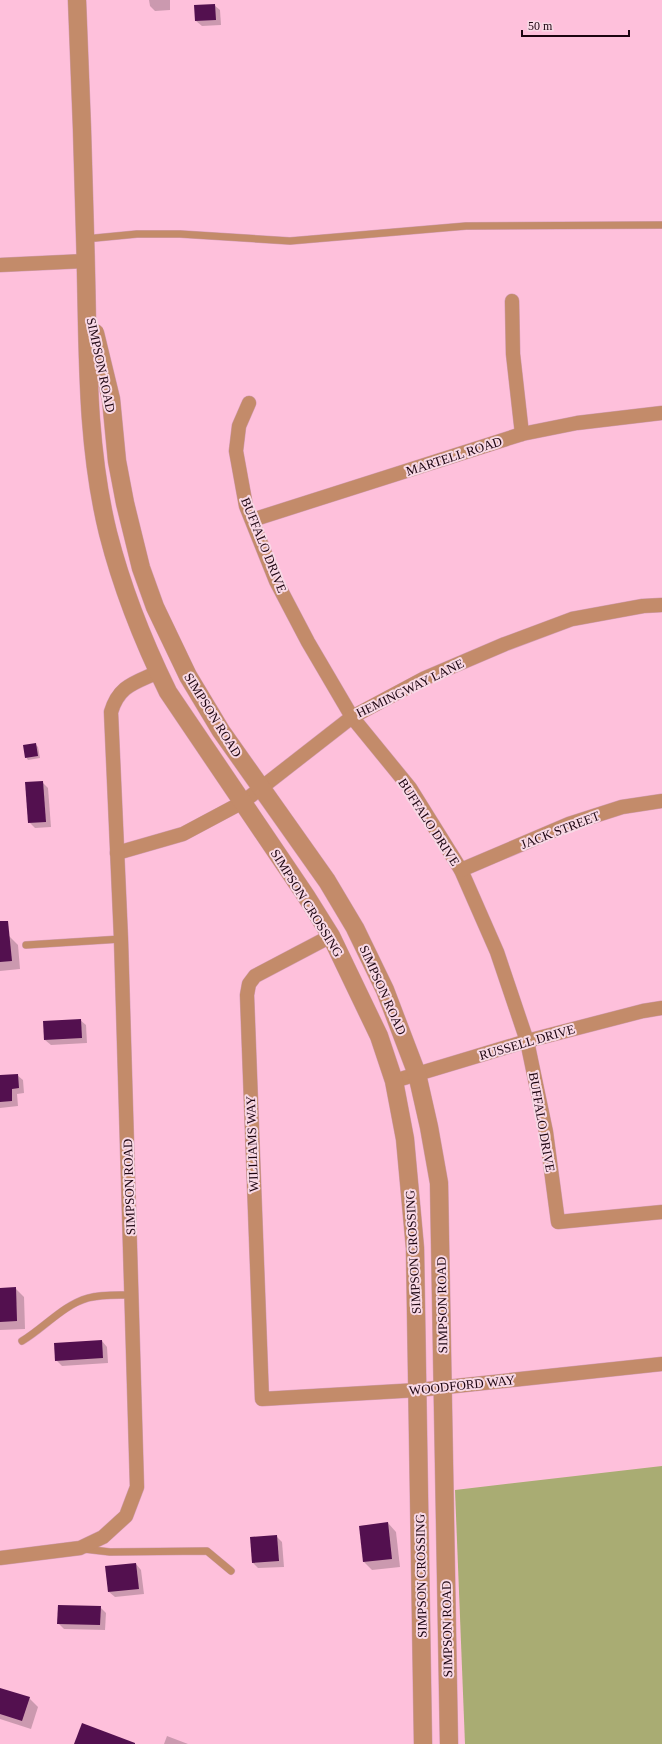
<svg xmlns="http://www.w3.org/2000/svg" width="662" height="1744" font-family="Georgia,serif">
<rect width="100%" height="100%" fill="#fec0db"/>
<!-- green -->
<polygon fill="#a9ac73" points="662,1466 662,1744 465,1744 455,1490"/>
<!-- shadow -->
<g fill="#0003">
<polygon points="149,0 170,0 170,10 155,11 150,6"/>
<polygon points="214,5 220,10 221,25 202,26 196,21"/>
<polygon points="35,744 38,747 40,758 28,760 26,757"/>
<polygon points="42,782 48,788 51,827 35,828 29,822"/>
<polygon points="9,936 18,945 20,969 0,971 0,937"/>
<polygon points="80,1020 86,1025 87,1043 51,1045 45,1040"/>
<polygon points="17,1075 23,1080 24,1093 17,1094 18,1106 0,1108 0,1076"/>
<polygon points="15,1288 24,1297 25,1329 0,1330 0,1289"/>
<polygon points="102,1341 107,1347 108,1363 62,1366 56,1360"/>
<polygon points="388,1523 396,1532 400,1567 372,1570 364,1562 360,1526"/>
<polygon points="276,1536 282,1542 284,1567 258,1568 253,1563"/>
<polygon points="136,1564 141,1570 144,1594 115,1597 109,1592"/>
<polygon points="100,1607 106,1613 105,1630 64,1629 58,1623"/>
<polygon points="0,1689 29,1698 38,1707 31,1729 0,1719"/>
<polygon points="167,1736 188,1744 164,1744"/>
</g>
<!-- building -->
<g fill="#53104f">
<polygon points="215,4 216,20 195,21 194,5"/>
<polygon points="36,743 38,756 25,758 23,745"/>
<polygon points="43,781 46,822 28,823 25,782"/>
<polygon points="0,921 8,921 12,961 0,962"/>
<polygon points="81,1019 82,1038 44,1040 43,1021"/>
<polygon points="18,1074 19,1088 12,1089 12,1101 0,1102 0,1075"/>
<polygon points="16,1287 17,1321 0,1322 0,1288"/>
<polygon points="102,1340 103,1358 55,1361 54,1343"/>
<polygon points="388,1522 392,1559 363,1562 359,1526"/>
<polygon points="277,1535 279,1561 252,1563 250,1537"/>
<polygon points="136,1563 139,1589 108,1592 105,1566"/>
<polygon points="58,1605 101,1606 100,1625 57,1624"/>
<polygon points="0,1688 30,1697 22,1721 0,1714"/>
<polygon points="82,1723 135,1743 135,1744 74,1744"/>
</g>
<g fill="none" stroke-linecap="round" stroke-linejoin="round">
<!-- service casing -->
<g stroke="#d59eb6" stroke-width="8">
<g id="service">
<polyline points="85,239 137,234 180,234 290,241 466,226 662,225"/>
<polyline points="26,945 121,939"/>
<path d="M22,1341C44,1328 63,1305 88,1298C102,1294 118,1295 132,1295"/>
<polyline points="84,1549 110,1552 207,1551 231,1571"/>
</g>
</g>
<!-- minor casing -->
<g stroke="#d59eb6" stroke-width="15">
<g id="minor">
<polyline points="0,265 85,261"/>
<polyline points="512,301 513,354 522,434"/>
<polyline points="249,403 239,426 236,451 246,506 276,581 308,642 352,717 410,788 461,870 497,952 527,1041 546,1132 558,1222 662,1212"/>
<polyline points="252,520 522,434 577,423 662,413"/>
<polyline points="117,853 183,834 243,802 352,717 423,679 505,644 572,619 643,606 662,605"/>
<polyline points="461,870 569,824 622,807 662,801"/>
<polyline points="331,936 255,976 249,984 247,995 262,1399 418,1390 662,1364"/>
<polyline points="394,1081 527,1041 643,1011 662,1008"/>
<path d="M0,1558L80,1548L103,1537L126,1516L137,1487L121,939L111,712C119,685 135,683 158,672"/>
</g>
</g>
<!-- tertiary casing -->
<g stroke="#d59eb6" stroke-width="19">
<g id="tertiary">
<path d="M77,0C81,91 84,182 86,273C88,360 87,448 108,533C122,588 143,641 168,692L306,896L331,936L379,1036L394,1081L405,1139L415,1248L423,1744"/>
<polyline points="95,333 111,399 117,461 125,503 141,568 155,607 188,676 221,731 327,881 355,928 385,990 417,1074 429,1127 439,1183 449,1744"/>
</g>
</g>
<!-- service -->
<use href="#service" stroke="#c38b6a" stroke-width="7"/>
<!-- minor -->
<use href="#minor" stroke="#c38b6a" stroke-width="14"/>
<!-- tertiary -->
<use href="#tertiary" stroke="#c38b6a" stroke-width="18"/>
</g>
<g text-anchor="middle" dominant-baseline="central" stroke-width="4" stroke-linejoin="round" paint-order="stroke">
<!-- street labels -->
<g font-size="13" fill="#1c0410" stroke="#f8d8e5">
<text transform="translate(101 365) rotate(78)">SIMPSON ROAD</text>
<text transform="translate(454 456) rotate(-18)">MARTELL ROAD</text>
<text transform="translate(264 545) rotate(68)">BUFFALO DRIVE</text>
<text transform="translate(410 688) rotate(-26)">HEMINGWAY LANE</text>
<text transform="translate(213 715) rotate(58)">SIMPSON ROAD</text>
<text transform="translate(429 822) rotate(57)">BUFFALO DRIVE</text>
<text transform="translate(560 830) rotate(-21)">JACK STREET</text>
<text transform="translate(307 903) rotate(58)">SIMPSON CROSSING</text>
<text transform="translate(383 990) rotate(66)">SIMPSON ROAD</text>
<text transform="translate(527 1042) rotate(-16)">RUSSELL DRIVE</text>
<text transform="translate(542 1122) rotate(80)">BUFFALO DRIVE</text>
<text transform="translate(252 1144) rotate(-92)">WILLIAMS WAY</text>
<text transform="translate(129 1187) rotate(-92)">SIMPSON ROAD</text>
<text transform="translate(413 1252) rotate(-93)">SIMPSON CROSSING</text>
<text transform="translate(442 1305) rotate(-91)">SIMPSON ROAD</text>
<text transform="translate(462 1385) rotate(-6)">WOODFORD WAY</text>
<text transform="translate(421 1576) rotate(-91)">SIMPSON CROSSING</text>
<text transform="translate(447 1629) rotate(-91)">SIMPSON ROAD</text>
</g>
</g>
<!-- scale -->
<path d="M522 30v6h107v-6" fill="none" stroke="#1c0410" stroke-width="2"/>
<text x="528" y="30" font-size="12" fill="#1c0410" stroke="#f8d8e5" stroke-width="3" paint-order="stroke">50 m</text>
</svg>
